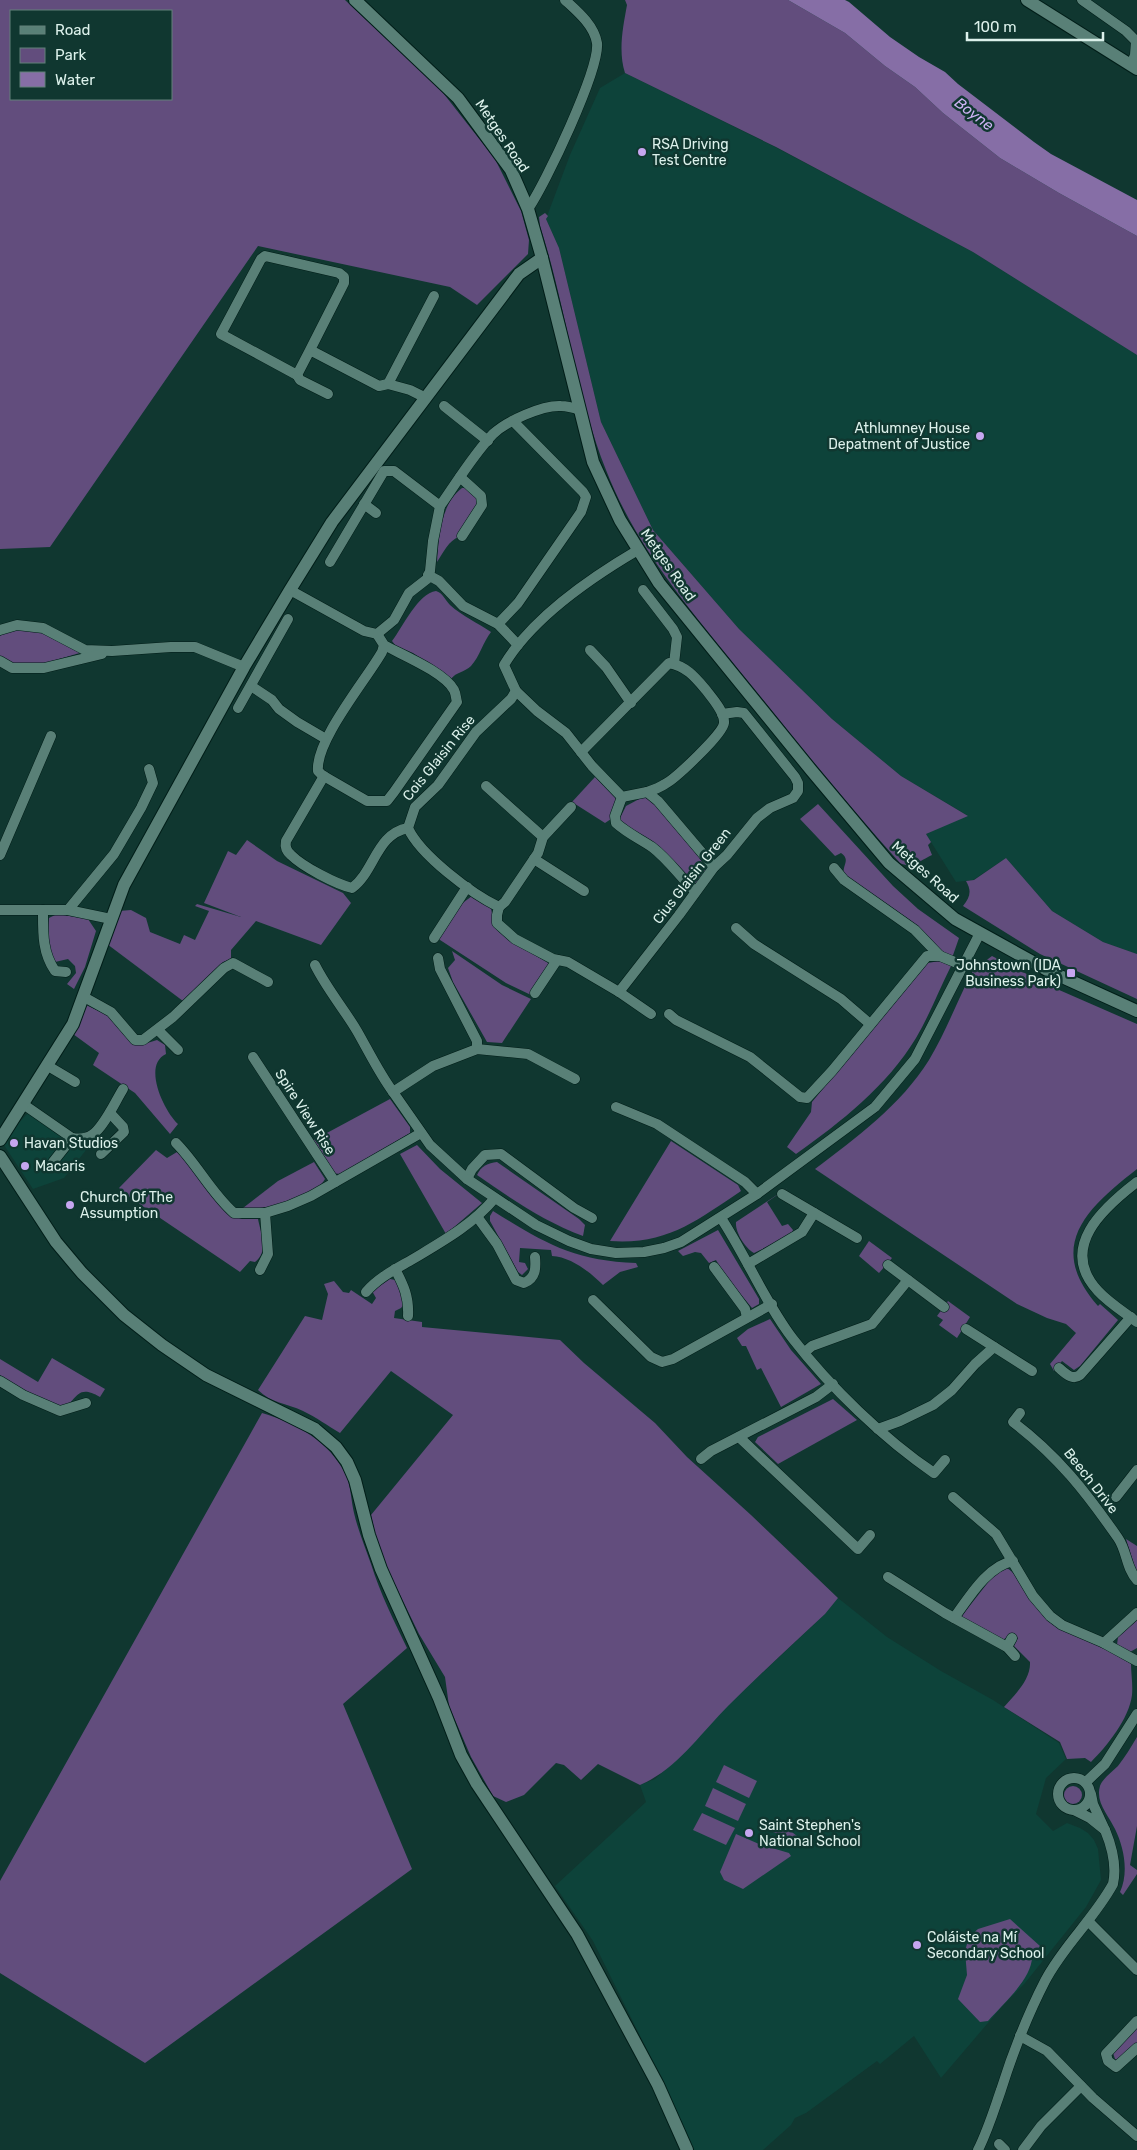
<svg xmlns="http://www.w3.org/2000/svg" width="1137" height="2150" font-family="Rubik,sans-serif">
<rect width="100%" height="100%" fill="#103730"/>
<!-- built -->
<g fill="#0d433a">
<polygon points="625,73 775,147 973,252 1137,355 1137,954 1103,942 1052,911 1006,858 973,880 956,882 926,834 967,815 901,776 832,719 739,629 653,530 601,422 559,248 546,219 570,155 600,88"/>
<polygon points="32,1105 80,1137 86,1150 64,1178 33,1189 4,1145 15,1127 30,1111"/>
<polygon points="838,1598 887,1637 941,1671 993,1700 1059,1743 1066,1759 1046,1778 1036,1814 1053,1831 1067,1823 1080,1828 1088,1833 1094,1840 1098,1849 1101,1880 1086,1907 1025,1983 1005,2003 941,2078 914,2036 880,2064 877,2061 806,2113 795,2118 791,2125 763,2150 690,2150 659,2074 593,1941 555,1886 646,1802 640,1785 655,1779 675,1761 727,1706 825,1614"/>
</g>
<!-- green -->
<g fill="#624d7d" fill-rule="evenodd">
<path d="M0,0H345L440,89L495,159L521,211L529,240L528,254L477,305L450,287L258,246L50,547L0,549ZM11,11H171V99H11Z"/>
<path d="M625,0H788L845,33L885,66L915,87L943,113L1000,158L1059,193L1137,236V355L973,252L776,147L625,73C618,51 623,27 627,5Z"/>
<path d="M545,213L548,216L546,219L559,248L601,422L653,530L739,629L832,719L901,776L968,816L926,834L931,842L928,845L932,855C921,860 912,869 900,863C847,804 797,742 747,680C694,614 637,550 606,470C575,392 566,306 540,226L539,217Z"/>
<path d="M462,488H467L478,499L479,506L459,537C449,540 443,553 437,562C439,537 440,505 462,488Z"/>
<path d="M436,591C443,593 445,600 450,605C462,616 478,623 491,632C483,642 480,656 471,666C465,672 456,672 451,679L413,653L396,646L392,641C403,627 418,593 436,591Z"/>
<polygon points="20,630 39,632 83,652 42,664 12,664 0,656 0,636 3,633"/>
<polygon points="595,777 617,800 611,819 605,823 572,802"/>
<path d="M643,797C658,801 697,854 707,868V871L695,884L663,851L621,822L620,818L626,806Z"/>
<path d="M818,804L893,886L918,909L959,938L952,958L941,953L910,920L844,874C842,865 851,860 841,853L835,856L800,819Z"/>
<polygon points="247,840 277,861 343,893 351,903 321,945 256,921 231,950 231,959 223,962 183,1001 107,944 119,911 131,910 146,918 150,932 180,944 184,935 195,940 209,911 195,906 197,904 241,917 204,903 228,851 236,855"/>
<path d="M1006,858L1052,911L1103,942L1137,954V999L1040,954L963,906C970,897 972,891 966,881L974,880Z"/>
<polygon points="472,896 491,908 494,926 499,932 506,938 548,963 548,968 531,995 506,983 437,938 460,905"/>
<path d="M57,914L88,919L96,931L85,967L74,989L67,984L76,973L75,966L68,959L55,962C49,950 47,932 49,918Z"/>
<polygon points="452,951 502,985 531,999 502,1043 487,1042 453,982 448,968 455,960"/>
<path d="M992,956L1050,986L1137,1024V1169C1087,1208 1045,1246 1098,1306L1100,1304L1118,1320L1080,1366L1074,1370L1062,1361L1054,1371L1050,1364L1076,1333L1066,1324L1047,1318L1017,1304L815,1169C856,1138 901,1105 929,1060C944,1035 955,1007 968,980L975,979L971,970L976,960L984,962Z"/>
<path d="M939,961L951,966C939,990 929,1016 916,1038C887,1086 841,1122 796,1154L787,1147L811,1112L812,1102L928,963Z"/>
<path d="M86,1005L109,1016L133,1044L141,1045L157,1040L165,1045L166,1054C142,1065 164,1111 178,1124L170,1134L135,1093L93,1065L99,1053L73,1034Z"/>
<polygon points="390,1099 410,1127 410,1133 340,1174 332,1173 312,1141"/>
<path d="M671,1141L738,1185L741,1191C696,1221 667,1245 610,1241Z"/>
<polygon points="417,1145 440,1169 482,1203 446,1234 400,1154"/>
<path d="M156,1150L167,1158L177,1152L185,1157L233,1216L242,1219H258C261,1234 269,1251 255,1262L250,1261L240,1272L132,1199L119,1188Z"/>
<path d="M314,1162L325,1179C316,1197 263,1212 243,1208L278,1181Z"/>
<path d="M497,1162L579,1219L585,1225L583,1236C545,1222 510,1198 477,1175C481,1166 488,1163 497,1162Z"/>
<path d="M789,1187L767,1202L782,1226L788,1224L793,1230L791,1235L754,1253C745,1248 735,1232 736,1222Z"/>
<path d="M493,1211C544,1243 574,1261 636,1263L638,1267L620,1272L603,1285C590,1272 571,1257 552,1256L551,1250L520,1248L519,1262L525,1263L528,1269L522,1275L518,1272L490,1221V1216Z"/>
<polygon points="718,1230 759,1299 759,1304 752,1308 724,1274 716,1260 709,1263 701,1253 695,1252 683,1256 678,1251"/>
<polygon points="869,1241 892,1258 879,1273 859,1256"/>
<path d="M390,1279L395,1280L399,1286L404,1304L401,1308L395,1311L394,1318L422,1322V1327L560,1340L584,1363L655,1423L687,1457L751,1515L838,1598L825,1614C792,1645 759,1675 728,1706C701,1733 676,1770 640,1785L598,1764L581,1780L564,1765L556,1763L524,1795L506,1802L493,1796L471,1757L449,1706L445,1677L419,1634L383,1560L378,1546L371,1515L453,1415L391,1371L340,1433C328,1426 316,1417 303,1411C286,1403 271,1403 258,1390L305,1316L322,1320L328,1294L324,1284L334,1281L343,1292L349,1293L351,1290L372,1304L376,1298L372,1291Z"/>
<polygon points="948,1301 970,1317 957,1338 939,1325 943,1320 937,1316"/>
<polygon points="770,1319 791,1350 821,1384 781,1407 761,1368 757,1370 746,1346 742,1346 737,1338 748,1329"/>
<path d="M52,1358L105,1389L100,1397C73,1381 78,1407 59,1406C45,1404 13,1384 0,1375V1359L38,1382Z"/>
<polygon points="833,1399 857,1420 778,1464 755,1442 758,1437"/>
<path d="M262,1413C297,1423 330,1442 346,1475C351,1486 351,1501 354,1513C358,1530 365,1547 371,1564C380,1593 394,1621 407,1648L343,1704L412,1869L145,2063L0,1973V1881Z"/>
<polygon points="1126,1539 1137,1546 1137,1574"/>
<path d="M1006,1568C1017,1571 1031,1602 1041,1613C1055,1628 1075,1635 1094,1644C1107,1649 1119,1657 1131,1664C1131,1673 1133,1684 1132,1695C1129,1719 1107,1746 1091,1762L1085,1758L1067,1759L1060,1742L1004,1707C1015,1695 1031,1679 1030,1662L1014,1646L1018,1638L1011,1634L1003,1640L961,1617L993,1576Z"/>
<polygon points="1137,1620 1137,1648 1130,1652 1117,1645 1118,1637"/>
<path d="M1137,1737V1826L1130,1865L1137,1870V1874L1123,1895L1120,1892C1129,1873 1124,1847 1115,1829C1109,1816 1095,1802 1100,1786C1103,1778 1112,1772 1118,1766C1125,1757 1131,1747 1137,1737Z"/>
<polygon points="724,1765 757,1781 749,1798 716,1782"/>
<circle cx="1073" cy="1795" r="9"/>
<polygon points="713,1788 746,1804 738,1821 705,1806"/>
<polygon points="702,1813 735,1828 726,1845 693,1830"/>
<polygon points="771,1820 787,1828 803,1841 766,1830 763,1824"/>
<polygon points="736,1834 759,1844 789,1853 791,1856 743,1889 724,1880 720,1872"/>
<path d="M1010,1919L1040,1946L1032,1956C1033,1978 1002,2005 988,2021L980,2022L958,1999L967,1975L965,1951L969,1937L978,1929Z"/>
<polygon points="1137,2028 1137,2045 1117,2060 1115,2059 1113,2053"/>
</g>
<!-- water -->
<polygon fill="#866ea6" points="788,0 845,0 849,2 890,37 919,57 945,72 958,84 1034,142 1051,154 1137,200 1137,236 1059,193 1000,158 943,113 915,87 885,66 845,33"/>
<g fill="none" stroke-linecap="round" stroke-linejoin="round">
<!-- street casing -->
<g stroke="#011d18" stroke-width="11">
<g id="street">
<polyline points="1082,0 1126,31 1137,42"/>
<polyline points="1131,65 1135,55 1136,42"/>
<path d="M528,209C545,185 600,69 597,43C594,25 577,11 565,0"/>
<polyline points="310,350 297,375 221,334 261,259 265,256 339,273 344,277 344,283 310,350 379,386 388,384"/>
<polyline points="297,375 300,380 328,394"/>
<polyline points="426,398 410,390 388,384 434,296"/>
<polyline points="444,406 488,441"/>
<polyline points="460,477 481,496 482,505 462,536"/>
<polyline points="364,504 376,513"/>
<path d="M440,506C457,482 473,455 493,434C507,421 542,405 561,406C567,406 574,408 580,410"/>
<path d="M638,550C592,577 532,618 504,665L516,691L537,711L566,733L592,766L622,797L647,792L658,801L714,867"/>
<polyline points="428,575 439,581 463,606 498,624 518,645"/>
<polyline points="290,590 364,631 377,634 394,620 409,593 427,579 430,571 433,541 440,506 394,471 384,471 330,562"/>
<polyline points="643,590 673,629 677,637 674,664"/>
<polyline points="498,624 518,603 581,512 586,497 583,492 513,421"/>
<polyline points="0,630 17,625 43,628 85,650 112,651 171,647 195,647 244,667"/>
<path d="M377,634L384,645L382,652C366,680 315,741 318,771L322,775L367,801H387L394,792L457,702C456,699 456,694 454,690C444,672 402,655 384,645"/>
<polyline points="590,650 606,667 631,703"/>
<polyline points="0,661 12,668 44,668 102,654"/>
<polyline points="251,686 272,700 279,709 297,722 326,739"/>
<path d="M516,691L511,699L476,732L438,785L415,807L408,828C420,855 472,894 499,907L497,915V923L515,939L553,959L568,962L619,992L651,1014"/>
<polyline points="238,708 288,619"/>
<path d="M581,752L669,663C686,666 695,677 706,690C712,698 725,712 724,723C723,734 675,779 665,784C659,788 653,790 647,792"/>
<path d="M324,776L286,841C285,846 286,851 291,855C303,867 336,884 352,888C375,871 376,834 408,828"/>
<polyline points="486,786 543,837"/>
<path d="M622,797L615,816L616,823C627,833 640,839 652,847C669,860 680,877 695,891"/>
<polyline points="0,855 51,736"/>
<polyline points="534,859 584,891"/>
<polyline points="834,868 844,880 915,930 940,956"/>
<polyline points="499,907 505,902 538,853 543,837 571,807"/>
<polyline points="0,910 68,910 111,919"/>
<path d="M43,910C43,932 42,952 55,971L66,972"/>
<polyline points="68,910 114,854 141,808 153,783 149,769"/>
<polyline points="736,928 754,944 841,999 870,1024"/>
<polyline points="434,938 467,887"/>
<polyline points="438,958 440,969 477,1041 477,1049"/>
<path d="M315,965C327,989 344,1009 357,1031C369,1052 379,1073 393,1092"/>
<polyline points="619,992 679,915 714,867 727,855 757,818 770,808 793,798 798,791 798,783 795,777 744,713 737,712 722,714"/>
<polyline points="535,993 557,960"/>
<polyline points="84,997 111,1012 135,1040 143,1040 173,1017 224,968 233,963 268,982"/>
<polyline points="669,1014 676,1020 750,1057 800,1097 807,1098 832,1071 927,956 940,956 962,965"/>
<polyline points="158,1030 178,1050"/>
<polyline points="253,1057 335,1182"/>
<polyline points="48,1066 75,1082"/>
<polyline points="575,1079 528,1054 477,1049 433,1066 393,1092 430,1145 467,1179 472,1169 485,1155 501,1154 574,1208 592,1218"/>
<path d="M23,1104L72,1138C78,1139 86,1139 92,1135C104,1127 115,1102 123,1089"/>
<polyline points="616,1107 657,1124 745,1182 757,1194"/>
<path d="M176,1143C197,1164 212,1194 234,1213H265L288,1206L311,1196L421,1133"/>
<polyline points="101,1154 124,1132 123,1127 110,1113"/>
<polyline points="53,1162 72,1138"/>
<polyline points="467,1179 536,1225 569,1241 591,1249 616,1253 644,1252 664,1248 681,1242 757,1194 875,1107 915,1059 980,933"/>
<path d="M1137,1182C1103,1208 1058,1248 1098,1291C1109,1303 1124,1312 1137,1322"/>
<polyline points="782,1194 857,1238"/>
<path d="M478,1218L497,1244L516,1280L524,1283C536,1278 536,1268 535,1257"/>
<path d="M721,1218C746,1256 766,1304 793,1339C830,1387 884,1439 934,1473L945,1460"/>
<polyline points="748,1264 802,1232 814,1213"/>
<polyline points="888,1265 944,1307"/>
<polyline points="714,1267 745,1309 747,1317"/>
<path d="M395,1269C404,1286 409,1297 408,1316"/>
<polyline points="260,1270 268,1254 265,1213"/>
<path d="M366,1292C379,1277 396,1269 413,1259C443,1241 472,1225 494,1199"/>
<polyline points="593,1300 651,1357 662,1362 673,1359 772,1304"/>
<polyline points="966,1329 1032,1371"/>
<polyline points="805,1352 812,1346 872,1324 908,1280"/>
<path d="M1059,1368C1065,1373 1072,1381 1080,1375L1131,1317"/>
<polyline points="0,1381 23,1395 60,1411 86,1403"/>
<path d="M1020,1413L1013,1422C1058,1456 1086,1492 1118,1538C1127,1551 1126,1568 1137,1580"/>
<polyline points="878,1429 900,1421 933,1405 952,1390 975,1364 994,1347"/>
<polyline points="739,1437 858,1549 870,1535"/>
<polyline points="701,1459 711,1451 816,1397 833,1384"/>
<polyline points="953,1497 996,1534 1033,1596 1050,1616 1062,1625 1104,1643 1137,1661"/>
<polyline points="1116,1497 1137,1470"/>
<polyline points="888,1577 945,1613 1007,1647 1015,1656"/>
<path d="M954,1618C968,1599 987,1566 1013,1561"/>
<polyline points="1104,1643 1137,1613"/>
<polyline points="1007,1647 1012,1638"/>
<circle cx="1074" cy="1794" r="16"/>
<polyline points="1086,1782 1105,1764 1137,1714"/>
<polyline points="1074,1810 1090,1818 1105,1830 1093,1804 1091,1794"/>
<polyline points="1089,1922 1137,1970"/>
<polyline points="1137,2021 1106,2054 1108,2061 1116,2067 1137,2048"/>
<polyline points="1020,2036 1047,2051 1093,2098 1137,2136"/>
<polyline points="999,2144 1005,2150"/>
<path d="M978,2150C988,2130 994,2110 1001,2090C1013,2052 1027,2016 1045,1981C1063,1946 1094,1919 1113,1884C1117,1866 1112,1847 1105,1830"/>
<polyline points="1023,2150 1041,2126 1081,2086"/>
</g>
</g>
<!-- secondary casing -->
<g stroke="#011d18" stroke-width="14">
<g id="secondary">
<polyline points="355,0 458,98 511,170 528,209 542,258 593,462 620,520 659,583 811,770 889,863 955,919 1049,971 1137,1011"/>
<polyline points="1027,0 1137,69"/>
<polyline points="0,1140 73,1024 124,885 244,667 290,590 332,522 519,274 542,258"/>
<polyline points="0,1156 56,1242 82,1273 124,1315 162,1345 206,1375 315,1429 336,1447 347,1462 355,1480 369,1535 381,1569 439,1698 461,1755 477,1784 577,1934 658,2085 687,2150"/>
</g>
</g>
<!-- street -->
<use href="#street" stroke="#598077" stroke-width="10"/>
<!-- secondary -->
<use href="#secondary" stroke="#598077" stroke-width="12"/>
</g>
<!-- markers -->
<g fill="#c6a6f0" stroke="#103730" stroke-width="2">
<circle cx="642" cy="152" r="5"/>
<circle cx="980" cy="436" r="5"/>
<rect x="1066" y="968" width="10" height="10" rx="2.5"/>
<circle cx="14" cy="1143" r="5"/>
<circle cx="25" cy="1166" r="5"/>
<circle cx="70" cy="1205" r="5"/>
<circle cx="749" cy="1833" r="5"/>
<circle cx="917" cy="1945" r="5"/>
</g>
<g text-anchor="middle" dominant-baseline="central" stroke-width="5" stroke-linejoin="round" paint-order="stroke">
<!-- street labels -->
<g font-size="14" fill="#dcf1eb" stroke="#103730">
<text transform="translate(502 136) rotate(56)">Metges Road</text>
<text transform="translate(668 565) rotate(55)">Metges Road</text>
<text transform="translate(439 758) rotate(-51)">Cois Glaisin Rise</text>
<text transform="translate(925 872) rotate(42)">Metges Road</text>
<text transform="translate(692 876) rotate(-52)">Cius Glaisin Green</text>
<text transform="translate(305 1112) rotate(57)">Spire View Rise</text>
<text transform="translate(1091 1481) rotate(52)">Beech Drive</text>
</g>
<!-- poi labels -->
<g font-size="14" fill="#dcf1eb" stroke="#103730" text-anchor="start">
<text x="652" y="144">RSA Driving<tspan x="652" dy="16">Test Centre</tspan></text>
<text x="970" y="428" text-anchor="end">Athlumney House<tspan x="970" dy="16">Depatment of Justice</tspan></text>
<text x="1061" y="965" text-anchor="end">Johnstown (IDA<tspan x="1061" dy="16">Business Park)</tspan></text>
<text x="24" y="1143">Havan Studios</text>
<text x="35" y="1166">Macaris</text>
<text x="80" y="1197">Church Of The<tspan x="80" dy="16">Assumption</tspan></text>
<text x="759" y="1825">Saint Stephen's<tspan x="759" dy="16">National School</tspan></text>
<text x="927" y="1937">Coláiste na Mí<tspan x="927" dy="16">Secondary School</tspan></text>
</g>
<!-- water labels -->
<g font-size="15" font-style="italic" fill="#ceb3f4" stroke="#103730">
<text transform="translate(974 114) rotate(37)">Boyne</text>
</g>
</g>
<!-- legend -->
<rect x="10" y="10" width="162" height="90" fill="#103730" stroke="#62817b"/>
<rect x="20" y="26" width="25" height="8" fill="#598077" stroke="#62817b"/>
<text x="55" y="35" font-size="15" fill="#dcf1eb">Road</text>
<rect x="20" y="48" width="25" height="15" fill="#624d7d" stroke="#62817b"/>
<text x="55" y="60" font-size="15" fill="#dcf1eb">Park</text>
<rect x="20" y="72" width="25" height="15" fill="#866ea6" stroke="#62817b"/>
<text x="55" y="85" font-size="15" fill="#dcf1eb">Water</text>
<!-- scale -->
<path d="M967 32v8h136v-8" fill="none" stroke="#dcf1eb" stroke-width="2.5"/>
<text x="974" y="32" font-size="15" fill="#dcf1eb" stroke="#103730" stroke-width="4" paint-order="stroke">100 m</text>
</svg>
